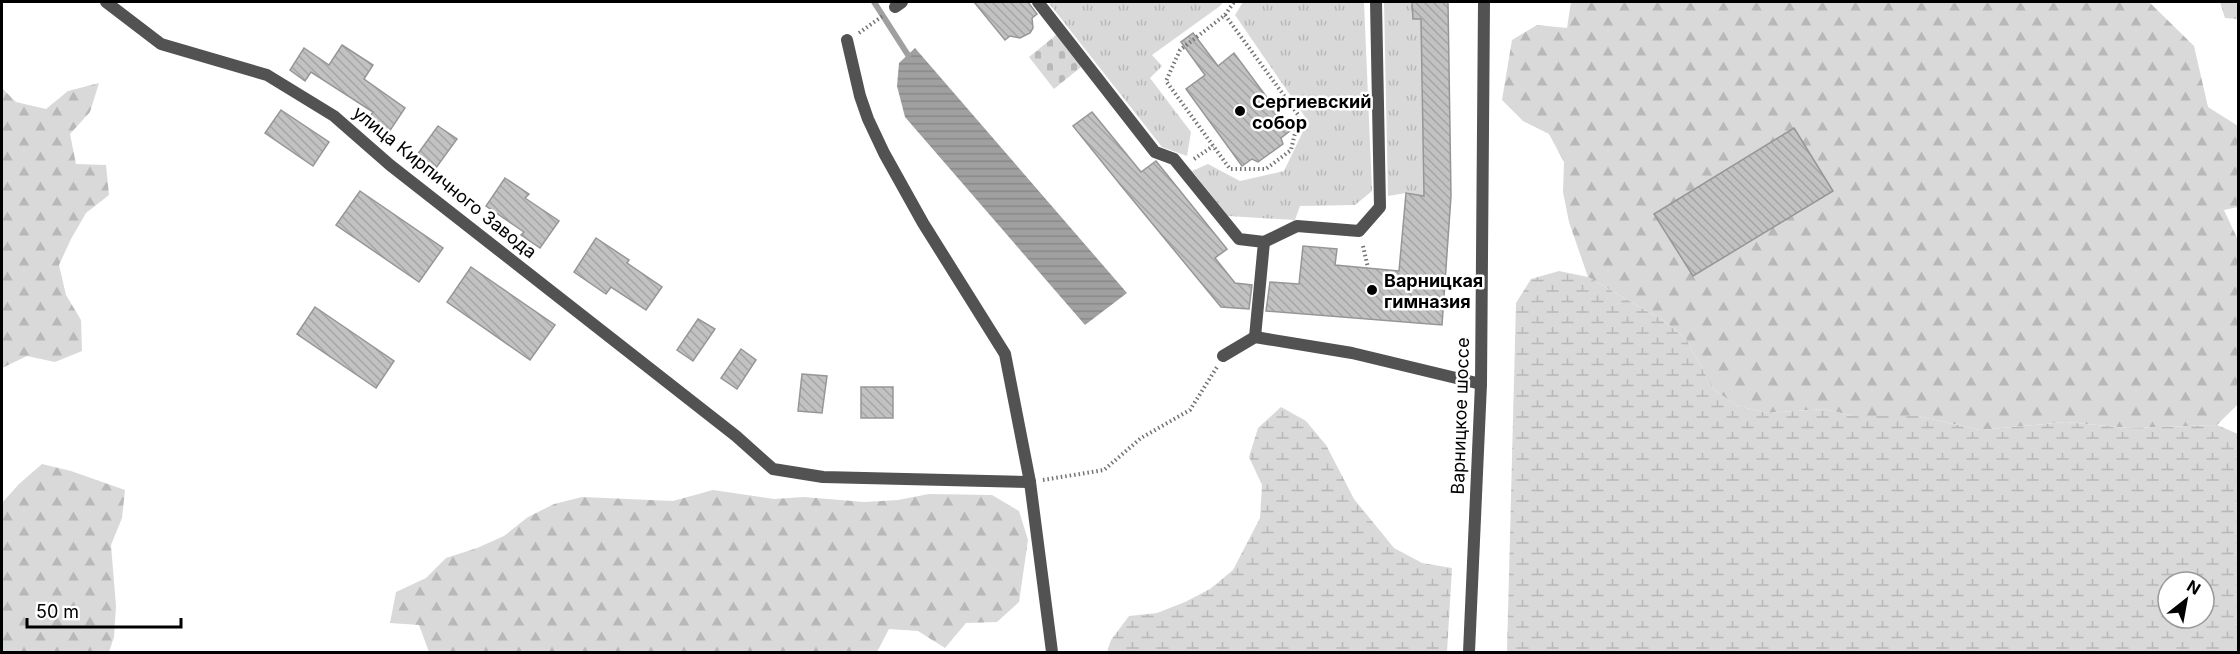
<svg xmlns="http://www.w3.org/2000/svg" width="2240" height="654" font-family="Inter,sans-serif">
<defs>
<pattern id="grass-tufts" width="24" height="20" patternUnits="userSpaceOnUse" patternTransform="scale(1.5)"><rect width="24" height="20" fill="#d9d9d9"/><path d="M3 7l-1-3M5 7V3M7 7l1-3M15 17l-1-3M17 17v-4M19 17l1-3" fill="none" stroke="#b8b8b8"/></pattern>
<pattern id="forest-firs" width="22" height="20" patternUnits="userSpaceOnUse" patternTransform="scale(1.5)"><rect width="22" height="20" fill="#d9d9d9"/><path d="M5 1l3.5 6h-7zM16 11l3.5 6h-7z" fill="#b8b8b8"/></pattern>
<pattern id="wetland-marsh" width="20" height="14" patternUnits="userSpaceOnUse" patternTransform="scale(1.5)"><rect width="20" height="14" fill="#d9d9d9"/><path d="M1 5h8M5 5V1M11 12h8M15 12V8" fill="none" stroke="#b8b8b8"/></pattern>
<pattern id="cemetery-stones" width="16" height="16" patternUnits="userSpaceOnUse" patternTransform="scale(1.5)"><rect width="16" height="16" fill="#d9d9d9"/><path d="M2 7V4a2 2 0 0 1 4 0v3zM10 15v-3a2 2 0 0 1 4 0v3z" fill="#b8b8b8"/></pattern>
<pattern id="water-rules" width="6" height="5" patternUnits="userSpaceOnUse" patternTransform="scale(1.5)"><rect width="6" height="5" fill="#a0a0a0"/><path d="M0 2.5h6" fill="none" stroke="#888"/></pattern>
<pattern id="building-back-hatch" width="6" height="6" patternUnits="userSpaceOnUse" patternTransform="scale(1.5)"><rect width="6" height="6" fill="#c2c2c2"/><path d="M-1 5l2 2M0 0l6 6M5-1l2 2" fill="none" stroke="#a5a5a5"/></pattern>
</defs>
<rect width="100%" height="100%" fill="#fff"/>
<!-- grass -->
<g fill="url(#grass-tufts)">
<polygon points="1048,2 1223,2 1220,6 1152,55 1162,66 1150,78 1191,132 1187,156 1162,147"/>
<polygon points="1243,2 1364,2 1372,191 1355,205 1300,206 1295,220 1228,216 1192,171 1208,164 1240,181 1284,171 1308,121 1235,15"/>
<polygon points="1384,2 1412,2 1413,19 1421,19 1424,196 1406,193 1388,196"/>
</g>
<!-- forest -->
<g fill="url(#forest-firs)">
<polygon points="1571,2 2149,2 2194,46 2208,107 2238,126 2238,207 2224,210 2238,240 2238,404 2217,425 2128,428 2066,422 1980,430 1918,416 1853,416 1825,409 1767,413 1738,406 1714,390 1686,339 1664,321 1588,277 1569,222 1563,192 1564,162 1549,134 1523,121 1502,100 1512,40 1537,25 1567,28"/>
<polygon points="2220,2 2238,2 2238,19 2225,18"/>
<polygon points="99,83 90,112 70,134 76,164 106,165 109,195 86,213 71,239 59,265 66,295 81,320 82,351 55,362 27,356 2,368 2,88 16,102 46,109 68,91"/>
<polygon points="42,464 71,471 125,490 122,518 111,545 116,606 114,637 109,652 2,652 2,503 19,484"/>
<polygon points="713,490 774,499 804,497 864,502 898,500 929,494 992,495 1019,511 1028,540 1019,602 997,622 966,623 945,648 918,631 889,629 877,652 429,652 419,625 390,623 396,592 426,578 446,558 477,548 504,536 528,517 554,504 582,497 673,501"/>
</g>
<!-- wetland -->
<g fill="url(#wetland-marsh)" fill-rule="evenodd">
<path d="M1559,271L1588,277L1664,321L1686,339L1714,390L1738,406L1767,413L1825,409L1853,416H1918L1980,430L2066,422L2128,428L2217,425L2238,434V652H1507L1516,303L1531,279ZM2168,582H2204V618H2168Z"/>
<polygon points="1281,407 1306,421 1326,445 1354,499 1394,548 1422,563 1452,568 1447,652 1107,652 1111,640 1129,616 1157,613 1185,602 1210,589 1233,570 1260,518 1262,485 1249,457 1258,428"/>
</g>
<!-- cemetery -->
<polygon fill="url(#cemetery-stones)" points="1056,35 1081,67 1054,89 1029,57"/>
<!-- water -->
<polygon fill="url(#water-rules)" points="915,48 1127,293 1085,325 905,117 897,86 899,63"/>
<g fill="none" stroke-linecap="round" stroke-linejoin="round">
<!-- stream -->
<polyline stroke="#a0a0a0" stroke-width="6" points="874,2 908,55"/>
</g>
<!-- building -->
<g fill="url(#building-back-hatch)" stroke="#969696" stroke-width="1.5">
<polygon points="974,2 1028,2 1037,14 1032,18 1033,28 1030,33 1020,38 1010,36 1005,40"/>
<polygon points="1412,2 1448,2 1451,196 1442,325 1266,311 1270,282 1299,284 1303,246 1337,249 1335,265 1399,271 1406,193 1424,196 1421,19 1413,19"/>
<polygon points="1193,33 1218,66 1234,53 1291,130 1281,138 1283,144 1258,162 1252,159 1242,166 1186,89 1205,75 1181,42"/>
<polygon points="342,45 373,65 364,79 405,108 387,135 367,121 373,112 311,72 305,81 290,70 304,48 329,65"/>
<polygon points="281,110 329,142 313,166 265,133"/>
<polygon points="1092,112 1141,172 1156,161 1227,249 1215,258 1235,283 1252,285 1249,309 1221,307 1123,188 1073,126"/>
<polygon points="438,126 457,139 433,172 414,159"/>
<polygon points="1794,128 1833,191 1693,276 1654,214"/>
<polygon points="505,178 529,194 525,198 559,221 540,248 521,235 524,232 486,206"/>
<polygon points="360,191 443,248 419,282 336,225"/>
<polygon points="596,238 629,260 627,263 662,287 646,310 611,287 606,294 574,272"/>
<polygon points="471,267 555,325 530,360 447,302"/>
<polygon points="315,307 394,361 376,388 297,334"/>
<polygon points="698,319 715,329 693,361 677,350"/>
<polygon points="741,349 756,360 737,389 721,378"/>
<polygon points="802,374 827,376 822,413 798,411"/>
<rect x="861" y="387" width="32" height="31"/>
</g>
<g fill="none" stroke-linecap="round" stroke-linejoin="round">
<!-- path -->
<g stroke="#747474" stroke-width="4" stroke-dasharray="1.5 3" stroke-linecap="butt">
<polyline points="1225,15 1299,116 1291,150 1266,169 1230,169 1166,81 1180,50 1225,15 1234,2"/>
<polyline points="859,33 884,15"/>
<polyline points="1194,159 1213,146"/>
<polyline points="1363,246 1368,268"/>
<polyline points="1043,480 1104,470 1141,438 1190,410 1217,367"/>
</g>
<!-- service -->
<g stroke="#525252" stroke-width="12">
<polyline points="1038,2 1155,152 1174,159 1239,239 1264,242 1255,337"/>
<polyline points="895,7 902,2"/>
<polyline points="1264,242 1297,226 1359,231 1380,207 1376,2"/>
<polyline points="1223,356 1255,337 1352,353 1481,384"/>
</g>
<!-- minor -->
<g stroke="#525252" stroke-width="12">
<polyline points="106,2 161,44 267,75 334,116 390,165 736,436 773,469 823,477 1030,482"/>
<polyline points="847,40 860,96 868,119 884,153 923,223 1005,354 1030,482 1052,652"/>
</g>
<!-- tertiary -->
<polyline stroke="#525252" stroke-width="12" points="1469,652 1481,384 1484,2"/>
</g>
<!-- markers -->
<g fill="#000" stroke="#fff" stroke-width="2">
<circle cx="1240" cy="111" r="6"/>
<circle cx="1372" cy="290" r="6"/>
</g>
<g text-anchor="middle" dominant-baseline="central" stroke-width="5" stroke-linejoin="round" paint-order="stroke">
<!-- poi labels -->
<g font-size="18" font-weight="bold" fill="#000" stroke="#fff" text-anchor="start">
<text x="1252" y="101">Сергиевский<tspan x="1252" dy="21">собор</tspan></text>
<text x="1384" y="280">Варницкая<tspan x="1384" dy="21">гимназия</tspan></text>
</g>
<!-- street labels -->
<g font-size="18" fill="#000" stroke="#fff">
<text transform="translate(445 182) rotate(39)">улица Кирпичного Завода</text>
<text transform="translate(1460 416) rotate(-88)">Варницкое шоссе</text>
</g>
</g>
<!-- border -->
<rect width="2240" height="654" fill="none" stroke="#000000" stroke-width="6"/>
<!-- north arrow -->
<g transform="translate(2186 600) rotate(31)"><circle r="28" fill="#ffffff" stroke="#999999" stroke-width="1.5"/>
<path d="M0-4.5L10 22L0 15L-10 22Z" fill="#000000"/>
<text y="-9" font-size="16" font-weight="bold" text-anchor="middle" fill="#000000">N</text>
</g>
<!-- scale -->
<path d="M27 618v9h154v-9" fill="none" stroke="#000000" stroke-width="3"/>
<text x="36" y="618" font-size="18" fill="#000000" stroke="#ffffff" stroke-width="4.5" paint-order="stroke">50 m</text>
</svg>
